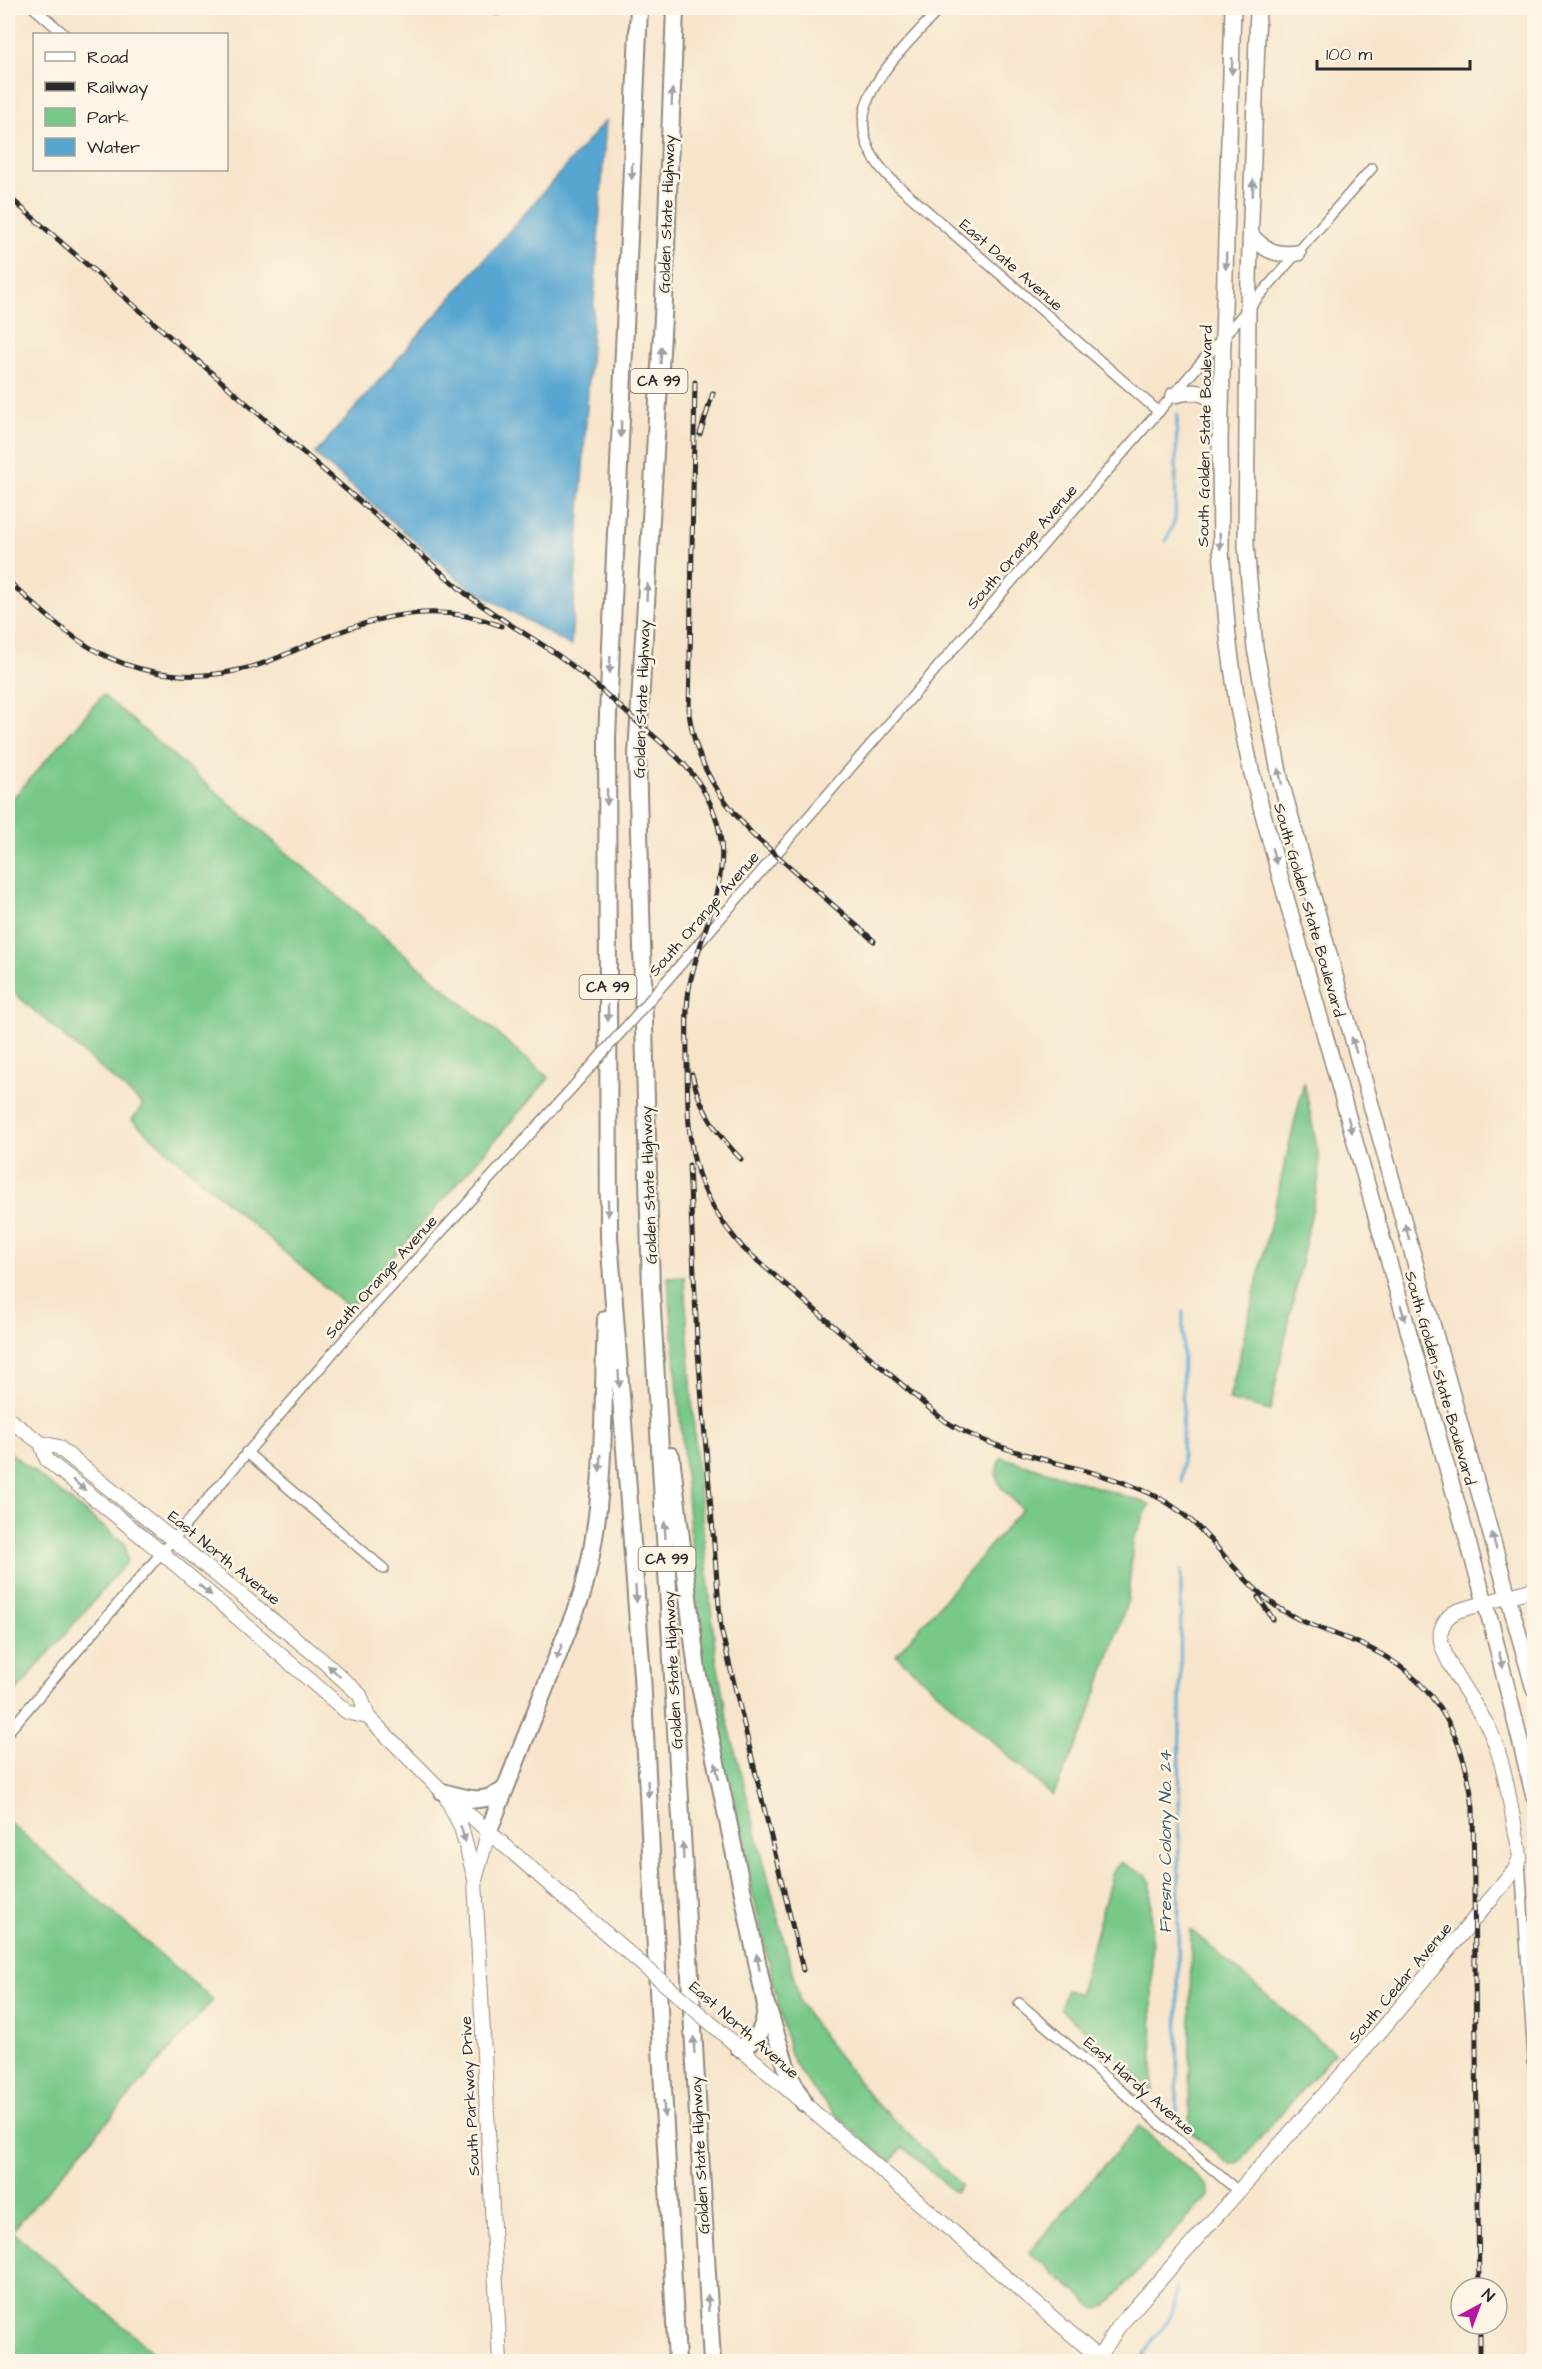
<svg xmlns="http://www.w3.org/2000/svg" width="1542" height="2369" font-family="'Architects Daughter',sans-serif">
<rect width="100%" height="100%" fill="#fcf5e5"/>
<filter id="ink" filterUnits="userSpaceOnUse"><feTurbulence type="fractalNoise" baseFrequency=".0167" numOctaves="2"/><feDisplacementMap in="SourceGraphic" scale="12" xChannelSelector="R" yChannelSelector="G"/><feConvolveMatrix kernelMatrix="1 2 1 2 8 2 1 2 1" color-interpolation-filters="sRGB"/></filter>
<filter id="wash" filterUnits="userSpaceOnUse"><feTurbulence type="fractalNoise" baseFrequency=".008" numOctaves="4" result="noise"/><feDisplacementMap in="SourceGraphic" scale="24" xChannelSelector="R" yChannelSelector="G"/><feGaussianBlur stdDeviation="1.35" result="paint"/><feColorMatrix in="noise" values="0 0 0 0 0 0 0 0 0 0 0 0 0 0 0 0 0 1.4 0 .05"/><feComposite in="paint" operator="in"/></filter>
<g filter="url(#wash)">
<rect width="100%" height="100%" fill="#f7e5cb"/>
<!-- green -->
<g fill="#77c889" stroke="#517a5a" stroke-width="1.5">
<polygon points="103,695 549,1078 349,1308 132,1120 143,1105 8,988 8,804"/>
<polygon points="1304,1082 1319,1158 1319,1178 1270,1411 1229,1400"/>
<path d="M684,1276L696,1459L716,1657L728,1723L800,2002L807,2015L871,2098L961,2185L955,2193L903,2147L890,2162C853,2132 812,2097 790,2055L714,1726L701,1656L668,1277Z"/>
<polygon points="8,1451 125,1544 127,1562 8,1701"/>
<path d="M1001,1457L1150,1504L1133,1540L1128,1599L1087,1722L1053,1796L896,1655L1022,1509C1005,1489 988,1485 1001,1457Z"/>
<polygon points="8,1821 213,2000 12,2231 164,2361 8,2361"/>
<polygon points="1120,1863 1145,1874 1151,1882 1153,2092 1061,2009 1066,1990 1079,1994 1113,1871"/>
<polygon points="1191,1930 1334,2053 1238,2164 1229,2164 1189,2130"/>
<polygon points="1139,2126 1208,2186 1209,2195 1105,2307 1095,2308 1029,2252"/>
</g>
<!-- water -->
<polygon fill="#57a6d1" stroke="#41687e" stroke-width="1.5" points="606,120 571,646 464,584 315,454"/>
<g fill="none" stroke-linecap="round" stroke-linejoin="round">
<!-- stream -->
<g stroke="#57a6d1" stroke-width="3">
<polyline points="1166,541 1175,520 1177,414"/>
<polyline points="1182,1482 1183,1312"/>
<polyline points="1177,2114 1181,1571"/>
<path d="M1142,2362C1146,2334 1177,2330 1176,2290"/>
</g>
</g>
</g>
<g filter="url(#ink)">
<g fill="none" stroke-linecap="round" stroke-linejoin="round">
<!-- street casing -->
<g stroke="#91887b" stroke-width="12">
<g id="street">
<polyline points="34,8 64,34"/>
<polyline points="494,8 497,10"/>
<path d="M940,8C892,63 822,115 895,183L1159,412"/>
<polyline points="668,979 1224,336 1372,168"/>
<polyline points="246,1452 384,1569"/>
<polyline points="8,1732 355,1327 572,1088"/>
<polyline points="1520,1861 1534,2074"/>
<polyline points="1019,2003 1239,2192"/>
</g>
</g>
<!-- secondary casing -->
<g stroke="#91887b" stroke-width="16">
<g id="secondary">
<polyline points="8,1419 41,1443 58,1447 323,1661 360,1695 368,1717 443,1792 624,1949"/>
<polyline points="41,1443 47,1460 161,1552 347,1712 368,1717"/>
<polyline points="447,1799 461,1827 475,1879"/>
<polyline points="489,1830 475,1880 500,2362"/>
<polyline points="721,2032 1104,2362"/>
<path d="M1096,2362L1119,2326L1378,2034L1514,1871L1520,1859L1519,1848C1510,1809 1507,1768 1490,1731C1478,1706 1446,1667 1441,1641C1439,1628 1445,1617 1457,1611L1534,1589"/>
</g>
</g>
<!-- primary casing -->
<g stroke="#91887b" stroke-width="18">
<g id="primary">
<polyline points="1233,8 1220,440 1221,551 1228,637 1237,703 1251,770 1278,869 1492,1627 1534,1797"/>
<polyline points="1258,8 1248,309 1246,546 1255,648 1281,782 1534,1689"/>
<path d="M1251,235C1265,251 1277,256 1298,253"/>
<path d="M1174,395C1195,389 1206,392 1221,407"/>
</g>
</g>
<!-- highway casing -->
<g stroke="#91887b" stroke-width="20">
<g id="highway">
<polyline points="639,8 607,738 609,1237 642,1675 677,2362"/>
<polyline points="675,8 664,300 637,755 651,1291 712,2362"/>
<path d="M671,1456L697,1671L766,2005C765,2026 760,2040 739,2048"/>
<path d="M443,1792C466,1799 485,1805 505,1789"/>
<path d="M489,1830L582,1594C607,1505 602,1410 606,1319"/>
<polyline points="768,2009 788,2072 804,2103"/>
</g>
</g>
<!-- street -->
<use href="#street" stroke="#fff" stroke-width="9"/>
<!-- secondary -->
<use href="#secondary" stroke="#fff" stroke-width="14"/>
<!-- primary -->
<use href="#primary" stroke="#fff" stroke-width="15"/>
<!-- highway -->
<use href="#highway" stroke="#fff" stroke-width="16"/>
<!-- rail casing -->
<g stroke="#2b2b2b" stroke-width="5">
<g id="rail">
<path d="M8,196L465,593C497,618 527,634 559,656C589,677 615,703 642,726C664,745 687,763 702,788C746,861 705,911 690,983C685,1008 687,1035 687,1060C688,1141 687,1185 744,1249L942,1419C1003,1459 1081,1462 1147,1492C1203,1516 1223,1564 1268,1600C1295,1622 1326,1630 1358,1643C1431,1673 1465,1732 1473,1808L1479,2288"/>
<path d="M695,382L689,714C697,768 720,798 755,837"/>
<polyline points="700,434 713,393"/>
<path d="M8,581C40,609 70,640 110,658C149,676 197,680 239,670C265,665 288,653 312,643C374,616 435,600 501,626"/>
<polyline points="750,832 874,941"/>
<path d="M692,1074C699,1108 717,1135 741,1159"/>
<polyline points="689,1165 697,1340 721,1629 803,1970"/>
<polyline points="1258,1597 1273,1619"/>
<polyline points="1480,2362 1480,2324"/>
</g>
</g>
<!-- rail -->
<use href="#rail" stroke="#fcf5e5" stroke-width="3" stroke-dasharray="9" stroke-linecap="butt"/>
<!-- street-bridge casing -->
<g stroke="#91887b" stroke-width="12" stroke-linecap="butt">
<polyline id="street-bridge" points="572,1088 668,979"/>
</g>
<!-- secondary-bridge casing -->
<g stroke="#91887b" stroke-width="16" stroke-linecap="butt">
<polyline id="secondary-bridge" points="624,1949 721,2032"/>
</g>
<!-- street-bridge -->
<use href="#street-bridge" stroke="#fff" stroke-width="9"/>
<!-- secondary-bridge -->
<use href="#secondary-bridge" stroke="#fff" stroke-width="14"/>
</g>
<!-- one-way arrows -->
<defs><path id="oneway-solid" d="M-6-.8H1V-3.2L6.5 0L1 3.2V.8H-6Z" transform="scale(1.5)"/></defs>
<g fill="#a0a0a0">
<use href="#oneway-solid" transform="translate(1232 66) rotate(92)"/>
<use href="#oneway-solid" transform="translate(672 97) rotate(-88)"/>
<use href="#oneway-solid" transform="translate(632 171) rotate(92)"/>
<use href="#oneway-solid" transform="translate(1253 188) rotate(-88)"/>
<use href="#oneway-solid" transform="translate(1226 261) rotate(92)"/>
<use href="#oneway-solid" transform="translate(661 355) rotate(-87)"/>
<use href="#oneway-solid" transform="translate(621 429) rotate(92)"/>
<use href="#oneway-solid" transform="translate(1220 541) rotate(88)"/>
<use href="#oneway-solid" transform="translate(647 592) rotate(-87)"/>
<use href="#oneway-solid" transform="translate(610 665) rotate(92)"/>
<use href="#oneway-solid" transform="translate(1280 776) rotate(-103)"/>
<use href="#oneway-solid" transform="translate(607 797) rotate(90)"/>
<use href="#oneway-solid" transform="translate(1274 856) rotate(75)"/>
<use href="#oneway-solid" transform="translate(608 1013) rotate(90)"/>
<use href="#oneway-solid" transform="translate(1354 1045) rotate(-106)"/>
<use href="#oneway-solid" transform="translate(1350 1125) rotate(74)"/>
<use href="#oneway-solid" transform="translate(608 1208) rotate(90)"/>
<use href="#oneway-solid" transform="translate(1407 1232) rotate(-106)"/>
<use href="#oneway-solid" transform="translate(1403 1313) rotate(74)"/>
<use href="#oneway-solid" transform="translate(619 1379) rotate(86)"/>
<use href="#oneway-solid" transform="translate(600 1463) rotate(92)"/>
<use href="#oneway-solid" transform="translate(79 1485) rotate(39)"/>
<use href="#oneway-solid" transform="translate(665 1530) rotate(-93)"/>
<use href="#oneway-solid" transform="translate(1494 1541) rotate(-106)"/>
<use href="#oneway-solid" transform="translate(205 1590) rotate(40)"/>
<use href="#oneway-solid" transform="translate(636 1594) rotate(86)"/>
<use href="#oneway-solid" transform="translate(559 1652) rotate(112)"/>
<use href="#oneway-solid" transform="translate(1501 1660) rotate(75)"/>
<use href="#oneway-solid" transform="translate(334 1671) rotate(-137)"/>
<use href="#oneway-solid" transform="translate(717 1771) rotate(-102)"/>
<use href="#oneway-solid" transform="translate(648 1789) rotate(87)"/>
<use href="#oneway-solid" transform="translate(463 1834) rotate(73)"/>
<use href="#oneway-solid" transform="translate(683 1851) rotate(-93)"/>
<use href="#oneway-solid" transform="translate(758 1962) rotate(-101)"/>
<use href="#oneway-solid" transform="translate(694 2045) rotate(-93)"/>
<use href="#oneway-solid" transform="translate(664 2109) rotate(87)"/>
<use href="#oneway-solid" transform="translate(708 2303) rotate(-93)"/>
</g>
</g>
<g text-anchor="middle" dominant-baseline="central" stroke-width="5" stroke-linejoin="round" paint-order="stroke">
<!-- shield labels -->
<g fill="#fcf5e5" stroke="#6a6863" stroke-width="1.5">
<rect x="630.5" y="369" width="57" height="24" rx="4.5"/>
<rect x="579.5" y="975" width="57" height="24" rx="4.5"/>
<rect x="638.5" y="1547" width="57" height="24" rx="4.5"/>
</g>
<g font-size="15" font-weight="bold" fill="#2b2b2b">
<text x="659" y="381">CA 99</text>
<text x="608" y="987">CA 99</text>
<text x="667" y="1559">CA 99</text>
</g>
<!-- street labels -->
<g font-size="16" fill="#2b2b2b" stroke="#fcf5e5">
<text transform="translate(667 214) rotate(-88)">Golden State Highway</text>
<text transform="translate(1011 265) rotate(41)">East Date Avenue</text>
<text transform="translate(1205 436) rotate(-89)">South Golden State Boulevard</text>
<text transform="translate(1022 547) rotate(-49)">South Orange Avenue</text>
<text transform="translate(642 699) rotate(-88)">Golden State Highway</text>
<text transform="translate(1309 910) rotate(74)">South Golden State Boulevard</text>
<text transform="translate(704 914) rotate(-49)">South Orange Avenue</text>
<text transform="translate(649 1185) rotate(-92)">Golden State Highway</text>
<text transform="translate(381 1277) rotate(-48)">South Orange Avenue</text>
<text transform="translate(1440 1378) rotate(74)">South Golden State Boulevard</text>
<text transform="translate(224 1558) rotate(39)">East North Avenue</text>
<text transform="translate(673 1670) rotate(-93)">Golden State Highway</text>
<text transform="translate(1400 1983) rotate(-50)">South Cedar Avenue</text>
<text transform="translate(744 2030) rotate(41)">East North Avenue</text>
<text transform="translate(1139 2086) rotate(41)">East Hardy Avenue</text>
<text transform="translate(470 2096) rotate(-93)">South Parkway Drive</text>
<text transform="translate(700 2155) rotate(-93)">Golden State Highway</text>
</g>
<!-- water labels -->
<g font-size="18" font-style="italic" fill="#3d5c6d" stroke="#fcf5e5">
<text transform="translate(1165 1842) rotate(-90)">Fresno Colony No. 24</text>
</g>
</g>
<!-- margin -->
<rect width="1542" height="2369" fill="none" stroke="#fcf5e5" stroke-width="30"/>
<!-- legend -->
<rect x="33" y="33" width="195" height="138" fill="#fcf5e5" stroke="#a8a49b" stroke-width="1.5"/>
<rect x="45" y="52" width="30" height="9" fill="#ffffff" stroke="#a8a49b" stroke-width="1.5"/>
<text x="87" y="63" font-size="18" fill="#2b2b2b">Road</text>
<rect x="45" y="82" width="30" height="9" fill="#2b2b2b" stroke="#a8a49b" stroke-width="1.5"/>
<text x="87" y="93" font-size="18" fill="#2b2b2b">Railway</text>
<rect x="45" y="108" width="30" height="18" fill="#77c889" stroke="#a8a49b" stroke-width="1.5"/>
<text x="87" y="123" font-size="18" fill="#2b2b2b">Park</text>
<rect x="45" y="138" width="30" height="18" fill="#57a6d1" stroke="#a8a49b" stroke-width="1.5"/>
<text x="87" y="153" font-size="18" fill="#2b2b2b">Water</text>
<!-- north arrow -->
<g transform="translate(1479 2306) rotate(41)"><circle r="28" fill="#fcf5e5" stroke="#a8a49b" stroke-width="1.5"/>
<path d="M0-4.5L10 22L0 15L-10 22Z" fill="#b5179e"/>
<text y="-9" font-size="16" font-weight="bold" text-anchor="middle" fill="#2b2b2b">N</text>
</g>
<!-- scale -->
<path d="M1317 60v9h153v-9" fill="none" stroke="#2b2b2b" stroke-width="3"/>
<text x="1326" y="60" font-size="18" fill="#2b2b2b" stroke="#fcf5e5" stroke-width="4.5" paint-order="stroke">100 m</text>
</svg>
